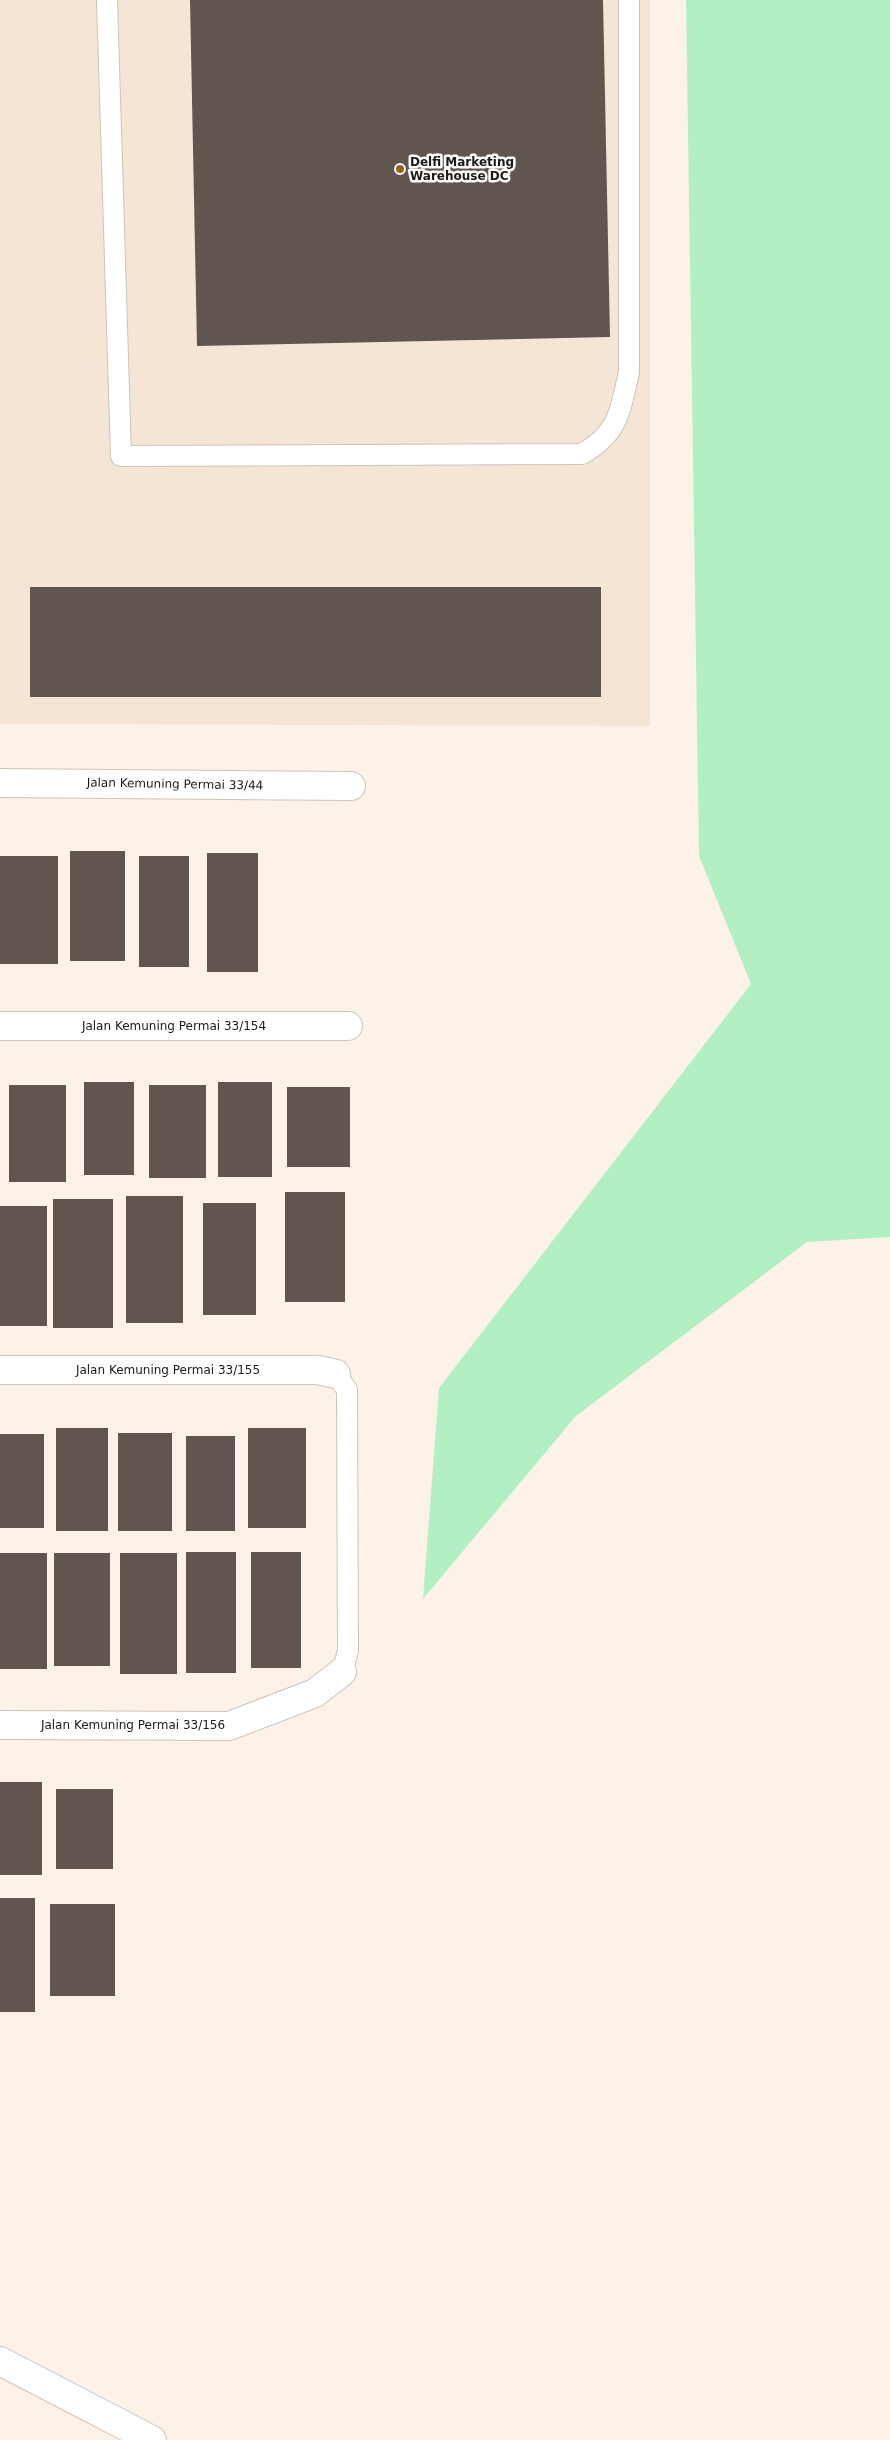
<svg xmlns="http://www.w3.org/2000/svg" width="890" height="2440" font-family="'DejaVu Sans',sans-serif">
<rect width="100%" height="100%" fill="#fdf2e8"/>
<!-- built -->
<polygon fill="#f5e5d5" points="0,0 650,0 650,726 0,724"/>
<!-- green -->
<polygon fill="#b2f0c3" points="686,0 890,0 890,1237 807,1242 576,1416 423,1599 439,1388 751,984 699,856"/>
<!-- building -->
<g fill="#60564f">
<polygon points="190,0 603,0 610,337 197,346"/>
<rect x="30" y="587" width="571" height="110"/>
<rect x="70" y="851" width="55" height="110"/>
<rect x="207" y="853" width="51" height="119"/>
<rect x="0" y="856" width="58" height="108"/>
<rect x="139" y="856" width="50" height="111"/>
<rect x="84" y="1082" width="50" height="93"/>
<rect x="218" y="1082" width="54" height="95"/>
<rect x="9" y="1085" width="57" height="97"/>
<rect x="149" y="1085" width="57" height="93"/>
<rect x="287" y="1087" width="63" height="80"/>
<rect x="285" y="1192" width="60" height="110"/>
<rect x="126" y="1196" width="57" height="127"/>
<rect x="53" y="1199" width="60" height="129"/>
<rect x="203" y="1203" width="53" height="112"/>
<rect x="0" y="1206" width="47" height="120"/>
<rect x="56" y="1428" width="52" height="103"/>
<rect x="248" y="1428" width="58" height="100"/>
<rect x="118" y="1433" width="54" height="98"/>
<rect x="0" y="1434" width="44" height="94"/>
<rect x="186" y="1436" width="49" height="95"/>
<rect x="186" y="1552" width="50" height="121"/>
<rect x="251" y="1552" width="50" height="116"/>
<rect x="0" y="1553" width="47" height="116"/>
<rect x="54" y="1553" width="56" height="113"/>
<rect x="120" y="1553" width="57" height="121"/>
<rect x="0" y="1782" width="42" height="93"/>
<rect x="56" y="1789" width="57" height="80"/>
<rect x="0" y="1898" width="35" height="114"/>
<rect x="50" y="1904" width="65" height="92"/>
</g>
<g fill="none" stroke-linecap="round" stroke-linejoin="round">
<!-- service casing -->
<g stroke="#cec4ba" stroke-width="22">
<g id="service">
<path d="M107,0L121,456L582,454C619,433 620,411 629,372V0"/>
<polyline points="336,1374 347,1390 348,1651 342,1672"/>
</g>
</g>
<!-- minor casing -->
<g stroke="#cec4ba" stroke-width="30">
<g id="minor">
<polyline points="0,783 351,786"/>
<polyline points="0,1026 348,1026"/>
<polyline points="0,1370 318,1370 336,1374"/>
<polyline points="0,1725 229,1726 315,1693 342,1672"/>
<polyline points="0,2361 152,2440"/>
</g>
</g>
<!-- service -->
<use href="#service" stroke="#fff" stroke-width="20"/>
<!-- minor -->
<use href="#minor" stroke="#fff" stroke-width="28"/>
</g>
<!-- markers -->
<circle fill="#99621b" stroke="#fff" stroke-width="2" cx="400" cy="169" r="5"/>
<g text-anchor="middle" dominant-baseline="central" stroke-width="5" stroke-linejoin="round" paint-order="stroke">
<!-- poi labels -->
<g font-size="12" font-weight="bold" fill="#1d1916" stroke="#fff" text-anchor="start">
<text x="410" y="162">Delfi Marketing<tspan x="410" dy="14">Warehouse DC</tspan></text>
</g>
<!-- street labels -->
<g font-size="12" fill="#1d1916" stroke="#fff">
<text transform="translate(175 784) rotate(1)">Jalan Kemuning Permai 33/44</text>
<text x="174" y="1026">Jalan Kemuning Permai 33/154</text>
<text x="168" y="1370">Jalan Kemuning Permai 33/155</text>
<text x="133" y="1725">Jalan Kemuning Permai 33/156</text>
</g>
</g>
</svg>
